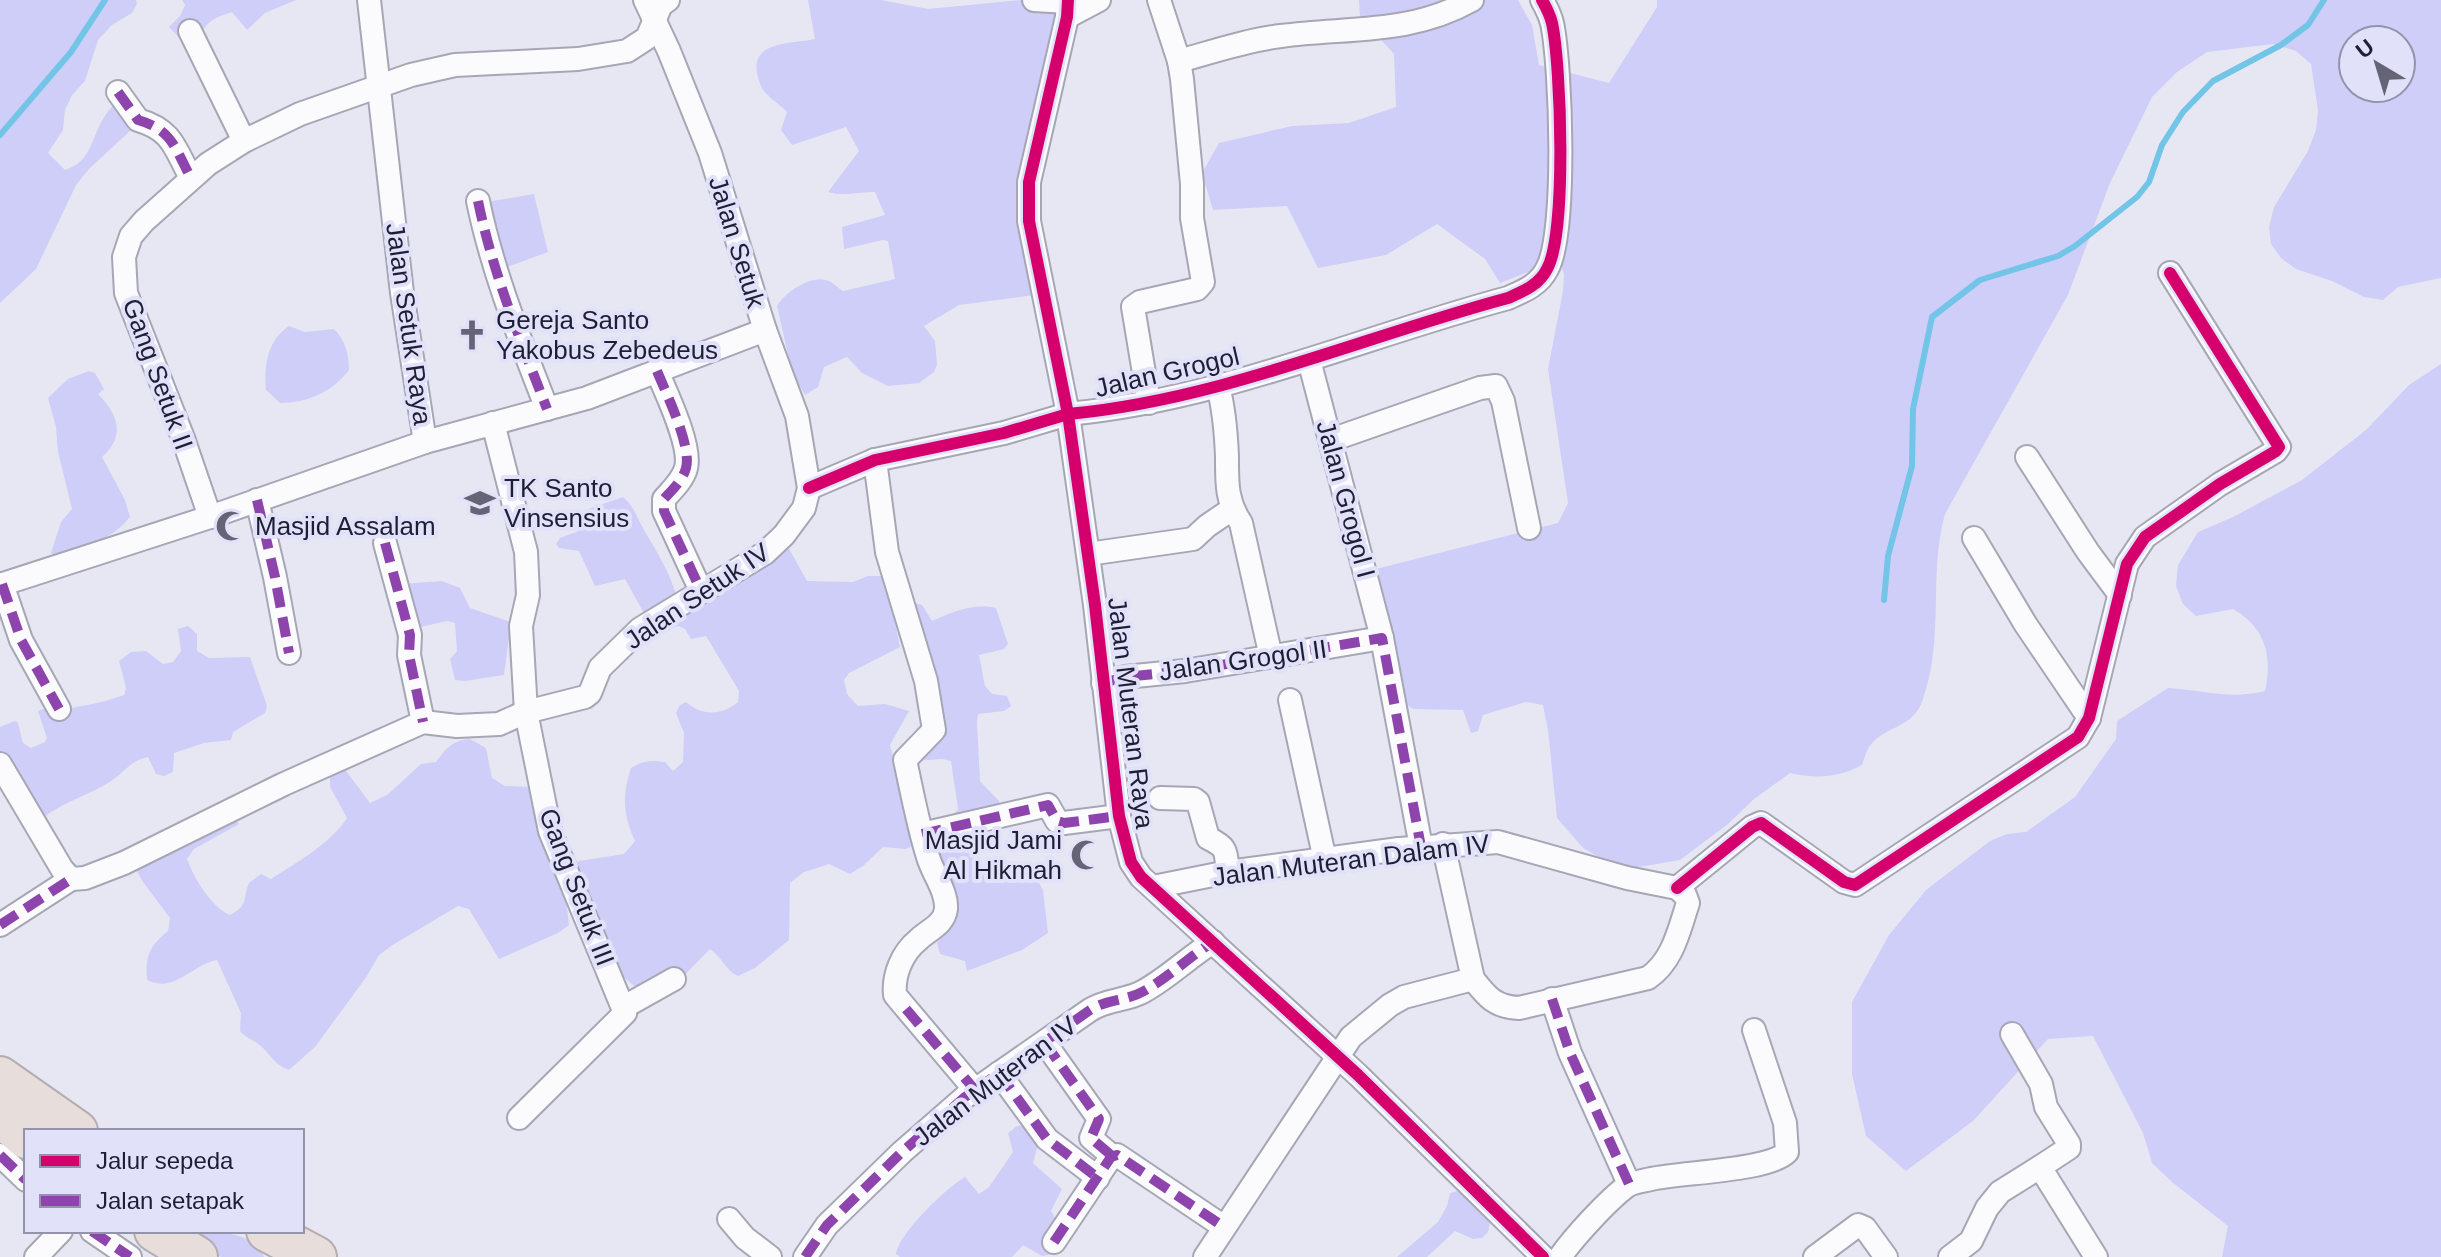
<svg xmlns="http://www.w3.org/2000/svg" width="2441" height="1257" font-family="Helvetica,sans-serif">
<rect width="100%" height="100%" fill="#e7e7f4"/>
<!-- green -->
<g fill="#cecef8" fill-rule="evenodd">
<path d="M0,0H136L137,4L132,13L112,25L98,40L85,81L72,95L65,110L63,130L48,153L65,170C91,162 91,139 103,119C106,113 111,108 115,103L145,117L89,169L76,185L36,269L0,303Z"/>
<path d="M182,0H296L265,13L247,30L232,12C202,21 207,27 191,50L169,27L180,16L185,5Z"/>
<path d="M808,0H881L928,9L1021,0H1056L1054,33L1016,189L1034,295L959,305L924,326L935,341L937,365L934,372L919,383L888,386L862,373L847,357L824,367L818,387L805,395L792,372L777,306C784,293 810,275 826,280C832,281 838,288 843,291L895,279L888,241L883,240L844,249L842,227L885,215L875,192C859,192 843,197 828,192L859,151L846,127L792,145L781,130L787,112C781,105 774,102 768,95C761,90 759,81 757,73C751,40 794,44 815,39Z"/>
<path d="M1359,0H1518L1532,25L1539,65L1609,83L1657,7V0H2441V278L2398,287L2383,300L2364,297L2332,281L2296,269L2281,258L2271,244L2269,227L2274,207L2308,151L2316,130L2318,110L2311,64L2296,51L2273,44L2207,52L2177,72L2152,97L2110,183L2068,295L1945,514C1928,575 1945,636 1923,699C1913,730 1884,725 1869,747C1866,752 1864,759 1862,765C1838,778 1816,779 1790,773L1754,799L1728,824L1680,860L1622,870L1583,848L1557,818L1548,730L1543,705L1526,702L1483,715L1478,731L1471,733L1463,710L1413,709L1400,700L1372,570L1558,523L1568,503L1548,369L1563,291L1564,274L1559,260L1500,283L1485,259L1437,224L1386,255L1318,268L1287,206L1213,210L1202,173L1219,143L1292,126L1349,123L1396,107L1394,54L1360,17ZM2353,40H2401V88H2353Z"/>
<polygon points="534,194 548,252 499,270 481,203"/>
<path d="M289,326L305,332L334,329C345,340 349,354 349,370C332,392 308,403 280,403L266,390C264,365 267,341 289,326Z"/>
<path d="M2441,364V1257H2222L2228,1226L2172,1182L2152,1163L2143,1133L2093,1036L2048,1039L1973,1121L1906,1171L1866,1136L1852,1074V1002L1889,935L1926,890L1990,841L2007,834L2026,832L2075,797L2116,739L2117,721L2168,688C2204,690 2229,700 2265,691C2273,656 2265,627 2233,609L2196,616L2183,604L2176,586L2178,565L2198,532L2233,517L2302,480L2366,430L2409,385Z"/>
<path d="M89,371L95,373L104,389L98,394C118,414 126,436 102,457L125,500L130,517C112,539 87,547 61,558L51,553L61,522L72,509L58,452L56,427L48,398L68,379Z"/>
<path d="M623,497C634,506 637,518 644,530C658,554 667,567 676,594V602L646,617L625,579L595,586L579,551L559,548L556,544L560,538L581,530L577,515L580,512Z"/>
<path d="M787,545L807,581L853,582L868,576H886L900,647L849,673L844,680L847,694L858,706L885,704L909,711L890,745L918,843L906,849L883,847L863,866L850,874L829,864L804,872L790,883L789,940L755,968L738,976C725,970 722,957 710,949L678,982L640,991L611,966L572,867L579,861L624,854L635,841C623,815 622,796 631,768C644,760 650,760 665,762L673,771L683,762L684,733L676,713L680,705L686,702C702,716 721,716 738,702L739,691L706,636L691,639L685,629L678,626C660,633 648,647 629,650L628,644Z"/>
<polygon points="442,581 460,588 470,608 511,622 504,675 465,681 455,680 450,659 457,651 455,623 447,621 412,629 401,584"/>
<path d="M915,603L922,605L932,621C952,612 973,603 996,608L1008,644L1004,649L979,655L985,686L992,694L1007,696L1011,706L1004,711L978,714L977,722L980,781L999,801L1000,808L972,833C975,850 981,877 1003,878C1014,878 1021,874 1035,876L1043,890L1048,933L1022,950L967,971L965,961L940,954L937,943L952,925L951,894L929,846L958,809L951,761L942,759L914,761L908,751L922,720L909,605Z"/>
<path d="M188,626L197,634V651L209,658L250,657L267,706L265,713L233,732L231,740L204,743L174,753L173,772L164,776L156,774L148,757C131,760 125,772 111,781C90,795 65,801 44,817L0,751V727L15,721L18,723L23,743L31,748L45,742L47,738L38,711L43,709L50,713C75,706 98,705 124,695L126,688L119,661L131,652L146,651L163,664L173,662L181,651L178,629Z"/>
<path d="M470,739L486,748L492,778L505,786L531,787L566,900L569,925L558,933L499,959L469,909L458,906L391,946L379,955L367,976L315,1047L289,1070C275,1065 273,1058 263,1048C256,1041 247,1039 240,1031L241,1013L217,960C192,964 175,994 147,980C145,957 149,946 168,931L170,918L143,882L133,864L234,817L239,824L194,849L187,859C194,878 211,907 230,915C249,905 242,900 249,883L261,874L271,879C296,863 331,843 347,818L330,787V776L335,770L344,768L370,803L387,795L421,764L436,762C446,748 453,740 470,739Z"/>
<path d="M1025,1125L1038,1144L1033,1163L1062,1189L1051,1211L1062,1230L1054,1254L1042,1256L1023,1245L1012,1257H900L896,1254C899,1233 946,1188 965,1177L979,1194L989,1187L1013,1152L1008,1133L1017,1126Z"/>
<polygon points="1458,1191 1478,1208 1490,1223 1488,1232 1482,1238 1473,1239 1455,1231 1427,1257 1397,1257 1438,1222 1447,1206 1450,1193"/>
<path d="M182,1231C205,1231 255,1229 264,1257H221Z"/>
</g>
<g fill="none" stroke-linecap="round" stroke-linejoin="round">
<!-- stream -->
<g stroke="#72c5e6" stroke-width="6">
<polyline points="0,135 71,52 105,0"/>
<polyline points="1884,600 1888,556 1912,466 1913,409 1932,317 1980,280 2058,256 2075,246 2137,197 2149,182 2162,145 2183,112 2213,81 2281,45 2308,25 2324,0"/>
</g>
<!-- street casing -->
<g stroke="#a6a6b5" stroke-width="26">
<g id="street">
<polyline points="1034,0 1068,2"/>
<path d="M1068,0L1067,17L1029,182V221L1068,414C1220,400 1362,337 1508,298C1524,291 1539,285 1547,269C1567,234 1561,65 1552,23C1550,15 1546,7 1542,0"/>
<polyline points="1067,17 1099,0"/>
<polyline points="190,31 244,141"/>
<path d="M1179,61C1212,52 1247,40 1281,36C1348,27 1410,35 1472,0"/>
<path d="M118,92L138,120C173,130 175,149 191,178"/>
<path d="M478,201C493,274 520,339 547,409"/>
<polyline points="1309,360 1382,638 1421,847"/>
<path d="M657,371C666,393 692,446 686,468C683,480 672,490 664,499V511L701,591"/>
<path d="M1218,386C1224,409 1226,432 1227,456C1227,482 1226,501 1241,523L1271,657"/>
<polyline points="1149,403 1133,307 1140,302 1197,289 1203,282 1192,218 1192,184 1182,79 1179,61 1159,0"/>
<polyline points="493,423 526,552 528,595 521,626 526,712 550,831 625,1013 519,1118"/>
<polyline points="1331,440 1480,388 1496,386 1503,401 1529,528"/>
<polyline points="425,442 587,398 765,330 710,153 669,51 645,0"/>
<polyline points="2027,457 2088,552 2120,595"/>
<path d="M875,460L887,552L926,681L934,730L905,760C912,792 918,825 928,857C933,874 947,891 946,909C944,925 928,930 918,940C902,953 893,975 895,995L975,1090"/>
<polyline points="809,488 875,460 1004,433 1068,414 1095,605 1119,816 1131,862 1141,877 1358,1075 1543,1257"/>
<polyline points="257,500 275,577 289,653"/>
<polyline points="210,517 183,438 126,293 124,257 131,236 144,221 208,164 244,141 300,114 411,75 455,65 578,59 627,51 647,38 661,5 668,0"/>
<polyline points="1974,538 2026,625 2089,718"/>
<polyline points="385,543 410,635 409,655 423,722"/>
<polyline points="1088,554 1193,539 1207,526 1232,509"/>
<polyline points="2,584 21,640 59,709"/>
<polyline points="0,585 210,517 425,442 402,293 369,0"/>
<polyline points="1103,683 1125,677 1185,671 1382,638"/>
<polyline points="1290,700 1325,860"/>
<polyline points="0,764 62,869 71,879"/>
<path d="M1160,798L1194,799L1198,802L1208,838C1228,848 1225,850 1228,872"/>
<polyline points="922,834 1048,805 1057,821 1064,823 1119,816"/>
<polyline points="71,879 85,878 124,863 284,784 423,722 457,726 499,724 526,712 585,697 590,693 600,668 640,629 765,553 784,535 804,508 809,488 797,416 765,330"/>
<path d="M1153,887L1228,872L1399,849L1498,842L1627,878L1677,888L1685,895L1688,903C1679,930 1673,961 1648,978L1519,1008C1495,1007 1487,997 1473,979"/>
<polyline points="1677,888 1752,827 1761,823 1844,882 1855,885 2078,737 2089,718 2127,564 2145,537 2220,484 2276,451 2279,447 2170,273"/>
<polyline points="0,925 71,879"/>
<polyline points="1552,999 1570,1053 1629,1184"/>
<polyline points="624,1007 674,979"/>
<polyline points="2012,1034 2041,1084 2046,1107 2069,1144 2069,1148 2040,1167"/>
<polyline points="1045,1043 1099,1119 1091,1138 1112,1156"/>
<polyline points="999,1073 1047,1139 1098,1178"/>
<polyline points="0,1155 26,1180"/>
<polyline points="729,1219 745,1238 770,1257"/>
<polyline points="92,1231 130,1257"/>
<polyline points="1054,1242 1111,1157 1117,1155 1224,1227"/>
<polyline points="36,1257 61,1231"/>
<path d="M805,1257L827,1225L902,1152L965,1097L1090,1010C1107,999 1127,1001 1144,991C1169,977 1189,957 1213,942"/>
<polyline points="1205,1257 1351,1037 1390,1005 1404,997 1473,979 1443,844"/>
<path d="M1560,1257C1574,1237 1608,1200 1627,1186C1633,1182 1643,1181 1651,1179C1682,1172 1769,1171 1787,1152L1785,1123L1754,1030"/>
<polyline points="1815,1257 1858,1225 1865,1228 1886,1257"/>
<polyline points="1950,1257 1971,1241 1987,1208 2000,1192 2040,1167 2096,1257"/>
</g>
</g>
<!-- highway casing -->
<g stroke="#b5acaf" stroke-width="44">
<g id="highway">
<polyline points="0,1077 77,1131"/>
<polyline points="0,1116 26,1138"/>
<polyline points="155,1231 197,1257"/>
<polyline points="267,1231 316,1257"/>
</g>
</g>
<!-- street -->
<use href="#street" stroke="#fbfbfd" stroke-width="22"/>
<!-- highway -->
<use href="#highway" stroke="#e7dedc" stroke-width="40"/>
<!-- quiet -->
<g stroke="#8e44ad" stroke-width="10" stroke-dasharray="20 10" stroke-linecap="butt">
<path d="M118,92L138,120C173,130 175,149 191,178"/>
<path d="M478,201C493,274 520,339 547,409"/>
<path d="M657,371C666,393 692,446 686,468C683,480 672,490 664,499V511L701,591"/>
<polyline points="257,500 275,577 289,653"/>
<polyline points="385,543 410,635 409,655 423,722"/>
<polyline points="2,584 21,640 59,709"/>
<polyline points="1103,683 1125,677 1185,671 1382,638 1421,847"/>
<polyline points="922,834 1048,805 1057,821 1064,823 1119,816"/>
<polyline points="0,925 71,879"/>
<polyline points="1552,999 1570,1053 1629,1184"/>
<polyline points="906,1009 975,1090"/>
<polyline points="1045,1043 1099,1119 1091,1138 1112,1156"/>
<polyline points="999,1073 1047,1139 1098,1178"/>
<polyline points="0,1155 26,1180"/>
<polyline points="92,1231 130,1257"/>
<polyline points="1054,1242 1111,1157 1117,1155 1224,1227"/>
<path d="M805,1257L827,1225L902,1152L965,1097L1090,1010C1107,999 1127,1001 1144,991C1169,977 1189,957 1213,942"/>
</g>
<!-- cycleway casing -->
<g stroke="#e1e2fa" stroke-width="17">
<g id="cycleway">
<path d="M1068,0L1067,17L1029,182V221L1068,414C1220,400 1362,337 1508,298C1524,291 1539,285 1547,269C1567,234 1561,65 1552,23C1550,15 1546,7 1542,0"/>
<polyline points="809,488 875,460 1004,433 1068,414 1095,605 1119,816 1131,862 1141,877 1358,1075 1543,1257"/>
<polyline points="1677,888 1752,827 1761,823 1844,882 1855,885 2078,737 2089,718 2127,564 2145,537 2220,484 2276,451 2279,447 2170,273"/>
</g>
</g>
<!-- cycleway -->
<use href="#cycleway" stroke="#d6006c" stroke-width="12"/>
</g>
<!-- icons -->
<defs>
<g id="church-bare" transform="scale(2.4)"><path d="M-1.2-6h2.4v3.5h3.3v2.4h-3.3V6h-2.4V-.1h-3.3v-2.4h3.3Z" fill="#656477" stroke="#e1e2fa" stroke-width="2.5" paint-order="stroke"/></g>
<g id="school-bare" transform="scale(2.4)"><path d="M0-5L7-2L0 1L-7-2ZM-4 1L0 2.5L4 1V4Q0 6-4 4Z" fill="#656477" stroke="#e1e2fa" stroke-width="2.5" paint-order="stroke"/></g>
<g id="mosque-bare" transform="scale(2.4)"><path d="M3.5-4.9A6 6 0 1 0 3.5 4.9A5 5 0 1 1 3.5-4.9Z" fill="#656477" stroke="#e1e2fa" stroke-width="2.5" paint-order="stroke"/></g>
</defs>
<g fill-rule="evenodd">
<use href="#church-bare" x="472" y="335"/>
<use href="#school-bare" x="480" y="503"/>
<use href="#mosque-bare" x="231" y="526"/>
<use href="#mosque-bare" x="1086" y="855"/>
</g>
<g text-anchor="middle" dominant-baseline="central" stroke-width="8" stroke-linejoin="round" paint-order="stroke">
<!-- street labels -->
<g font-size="26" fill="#1f1e34" stroke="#e1e2fa">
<text transform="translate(737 242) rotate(73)">Jalan Setuk</text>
<text transform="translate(409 324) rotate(82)">Jalan Setuk Raya</text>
<text transform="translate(1167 372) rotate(-13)">Jalan Grogol</text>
<text transform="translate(158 374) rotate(70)">Gang Setuk II</text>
<text transform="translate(1346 499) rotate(75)">Jalan Grogol I</text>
<text transform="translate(697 596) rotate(-34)">Jalan Setuk IV</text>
<text transform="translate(1243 660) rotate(-8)">Jalan Grogol II</text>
<text transform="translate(1131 713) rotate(83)">Jalan Muteran Raya</text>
<text transform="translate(1351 860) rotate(-7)">Jalan Muteran Dalam IV</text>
<text transform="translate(577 887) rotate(69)">Gang Setuk III</text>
<text transform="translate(995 1081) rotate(-37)">Jalan Muteran IV</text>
</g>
<!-- poi labels -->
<g font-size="26" fill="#1f1e34" stroke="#e1e2fa" text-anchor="start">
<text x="496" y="320">Gereja Santo<tspan x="496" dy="30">Yakobus Zebedeus</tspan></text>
<text x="504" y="488">TK Santo<tspan x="504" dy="30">Vinsensius</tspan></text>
<text x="255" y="526">Masjid Assalam</text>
<text x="1062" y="840" text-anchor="end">Masjid Jami<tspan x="1062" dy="30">Al Hikmah</tspan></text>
</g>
</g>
<!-- legend -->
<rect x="24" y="1129" width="280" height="104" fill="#e1e2fa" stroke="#9394ab" stroke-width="2"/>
<rect x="40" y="1155" width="40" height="12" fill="#d6006c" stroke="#9394ab" stroke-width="2"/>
<text x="96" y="1169" font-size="24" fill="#1f1e34">Jalur sepeda</text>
<rect x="40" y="1195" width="40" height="12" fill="#8e44ad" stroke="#9394ab" stroke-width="2"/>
<text x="96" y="1209" font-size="24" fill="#1f1e34">Jalan setapak</text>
<!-- north arrow -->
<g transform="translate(2377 64) rotate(322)"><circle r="38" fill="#e1e2fa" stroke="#9394ab" stroke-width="2"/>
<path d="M0-6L14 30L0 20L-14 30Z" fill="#656477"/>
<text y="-12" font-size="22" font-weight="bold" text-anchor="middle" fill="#1f1e34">U</text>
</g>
</svg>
